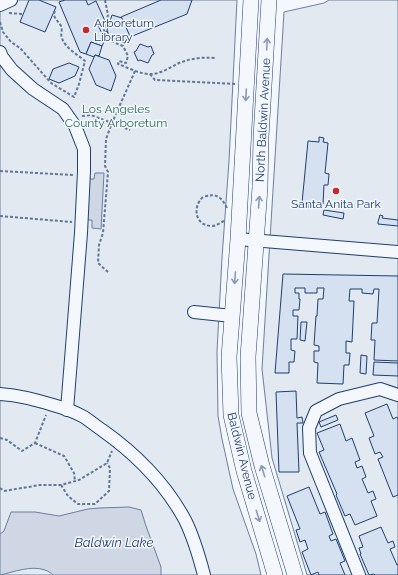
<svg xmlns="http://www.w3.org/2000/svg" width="398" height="575" font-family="Raleway,sans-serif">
<rect width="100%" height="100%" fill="#f4f7fb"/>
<!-- green -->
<g fill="#e3e9f0" stroke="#687fa3">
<polygon points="0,0 237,0 229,161 222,258 217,351 218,416 222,439 233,489 256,554 261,575 0,575"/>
<polygon points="329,0 398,0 398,575 307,575 272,458 262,369 284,12 324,3"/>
</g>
<!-- water -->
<g fill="#cfd7e4" stroke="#687fa3">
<polygon points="95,173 104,173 101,229 92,228 92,220 84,220 87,179 94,179"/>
<path d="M129,507L141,510L146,526L161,567V575H53C51,573 48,571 45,570C31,565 14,572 0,575V534L4,531L11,512H35L59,516L88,509L99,508Z"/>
</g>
<!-- building -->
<g fill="#d5e0f0" stroke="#1d3f73">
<polygon points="29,0 39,0 56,7 45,32 20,22"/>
<polygon points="65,0 86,0 88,5 96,1 105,21 96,25 97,26 98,25 105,40 102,46 91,42 86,54 80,52 59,2"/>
<polygon points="161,0 192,0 187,14 130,37 121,17"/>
<polygon points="112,15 122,18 129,34 125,43 110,37 109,36 107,30"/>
<polygon points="107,31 109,36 104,38 102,34"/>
<polygon points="91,42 102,46 99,56 95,55 94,57 86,54"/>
<polygon points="140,44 148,47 151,46 154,54 152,55 148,63 140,60 138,61 134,52 136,51"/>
<polygon points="95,55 109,60 116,76 111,91 96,85 89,69"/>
<polygon points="69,63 79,67 75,76 59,83 49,79 53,69"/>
<polygon points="319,137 324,138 323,142 328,143 325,173 329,174 328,185 324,185 323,204 311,204 311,208 308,207 308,203 302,203 308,141 319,142"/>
<polygon points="324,210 344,213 343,219 323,215"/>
<polygon points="380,215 383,216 382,218 398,220 398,226 378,224 378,222"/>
<polygon points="283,274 398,276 398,361 374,360 375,340 371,340 372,323 377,323 379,289 374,289 373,294 362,293 362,289 350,289 349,301 354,301 352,342 346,341 346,353 350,353 349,365 344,365 343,384 317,383 318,363 314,362 314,351 319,351 319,346 314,345 316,316 317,316 318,299 323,299 324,288 317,288 317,293 305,293 305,288 295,288 295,293 299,293 299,299 300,299 299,310 293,310 293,316 298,316 297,339 291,339 291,350 295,351 294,362 289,362 289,373 275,373"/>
<polygon points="301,322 307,322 305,341 300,340"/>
<polygon points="361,355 367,356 366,374 360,373"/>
<polygon points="374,362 398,363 398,376 373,375"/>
<polygon points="296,391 297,418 302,417 303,423 297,423 299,472 279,472 276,392"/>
<polygon points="387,404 393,419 397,417 398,419 398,495 393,497 378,459 383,457 380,452 375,454 369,438 374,436 365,413"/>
<polygon points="336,415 338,420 321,427 319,422"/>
<polygon points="340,424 346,441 352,438 360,460 355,462 357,468 362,466 366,477 362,479 368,493 373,491 376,499 371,501 377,516 355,525 350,514 345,516 336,495 337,494 319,452 324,450 317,433"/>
<polygon points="309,487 320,514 325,512 333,534 329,536 331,541 336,539 345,561 340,563 345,575 319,575 318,572 311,575 302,552 308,549 305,540 300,542 296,530 300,529 287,496"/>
<polygon points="381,527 388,543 393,541 395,547 390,549 397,565 398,564 398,575 375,575 374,574 369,575 360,554 361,554 359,548 363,547 359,536"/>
</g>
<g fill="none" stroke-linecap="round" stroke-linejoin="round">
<!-- minor casing -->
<g stroke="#1d3f73" stroke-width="14">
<g id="minor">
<polyline points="0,5 11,0"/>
<polyline points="0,52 2,57 12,70 33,89 63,109 75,126 84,149 84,171 81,233 67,410"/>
<polyline points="238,239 398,252"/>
<polyline points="194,312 232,316"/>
<path d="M0,394C19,395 36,400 53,405C64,408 75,412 84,417C90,421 96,426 102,430C136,454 165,483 185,520C194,538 199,556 204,575"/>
<polyline points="359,575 310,453 309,428 316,411 339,399 380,389 398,395"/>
</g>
</g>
<!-- major casing -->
<g stroke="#1d3f73" stroke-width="16">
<g id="major">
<polyline points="251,0 238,239 229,357 231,415 244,471 275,575"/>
<polyline points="269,0 261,137 260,187 248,357 249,413 262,466 295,575"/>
</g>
</g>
<!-- path -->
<g stroke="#5e769c" stroke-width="2" stroke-dasharray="3 2" stroke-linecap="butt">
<path d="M105,0L108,15L104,30L108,40L123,46L128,56L126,63L119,61L118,64C129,68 141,75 153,74C162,73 171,67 179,63C192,58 203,57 216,58"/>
<polyline points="9,13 22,14"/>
<path d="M0,22L3,32L11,42L20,48L51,83L74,97L79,84L85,61C78,55 64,47 62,38C60,35 63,29 61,26C57,19 51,17 56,9"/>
<polyline points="150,74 155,80 235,84"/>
<polyline points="82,116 91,115 130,130"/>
<polyline points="0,171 73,175"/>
<polyline points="0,216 72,222"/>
<path d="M224,221C220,223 216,226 212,226C195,226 192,207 203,197C216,193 221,196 227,208"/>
<polyline points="108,272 98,263 99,245 103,233 108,172 105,166 106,139 112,123 135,71"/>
<polyline points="0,438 7,440 22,451 35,443 46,415"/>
<polyline points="35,443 64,456 74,473 75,481"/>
<polyline points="61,485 68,496 78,504 95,504 109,491 110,468 107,463"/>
<polyline points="0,488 4,491 40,485 61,485 79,480 107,463 112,451"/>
</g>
<!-- minor -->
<use href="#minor" stroke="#f4f7fb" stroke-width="12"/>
<!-- major -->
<use href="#major" stroke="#f4f7fb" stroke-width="15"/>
</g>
<!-- one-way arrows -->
<defs><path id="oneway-shaft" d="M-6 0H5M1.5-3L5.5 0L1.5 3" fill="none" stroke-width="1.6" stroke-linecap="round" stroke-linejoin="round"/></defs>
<g stroke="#889bb7">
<use href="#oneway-shaft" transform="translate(267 44) rotate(-87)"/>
<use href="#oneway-shaft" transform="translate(246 95) rotate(93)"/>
<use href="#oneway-shaft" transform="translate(259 202) rotate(-86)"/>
<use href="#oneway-shaft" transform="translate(235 278) rotate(94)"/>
<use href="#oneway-shaft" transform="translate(263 471) rotate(-107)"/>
<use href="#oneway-shaft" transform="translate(258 516) rotate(73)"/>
</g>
<!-- markers -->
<g fill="#c62828" stroke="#f4f7fb" stroke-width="1.5">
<circle cx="86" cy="30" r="4"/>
<circle cx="336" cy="191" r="4"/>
</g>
<g text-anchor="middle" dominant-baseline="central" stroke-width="3" stroke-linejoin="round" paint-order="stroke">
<!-- poi labels -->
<g font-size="12" fill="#1d3f73" stroke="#f4f7fb" text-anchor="start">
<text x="94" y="23">Arboretum<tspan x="94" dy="14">Library</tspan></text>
<text x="336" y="204" text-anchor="middle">Santa Anita Park</text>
</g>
<!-- park labels -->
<g font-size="12" fill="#2c6c60" stroke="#f4f7fb">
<text x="116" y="109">Los Angeles<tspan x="116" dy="14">County Arboretum</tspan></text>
</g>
<!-- street labels -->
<g font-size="12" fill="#1d3f73" stroke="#f4f7fb">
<text transform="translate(263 120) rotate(-87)">North Baldwin Avenue</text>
<text transform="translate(242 456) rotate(76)">Baldwin Avenue</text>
</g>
<!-- water labels -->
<g font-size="13" font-style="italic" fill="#1d3f73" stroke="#f4f7fb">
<text x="114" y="542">Baldwin Lake</text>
</g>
</g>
</svg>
